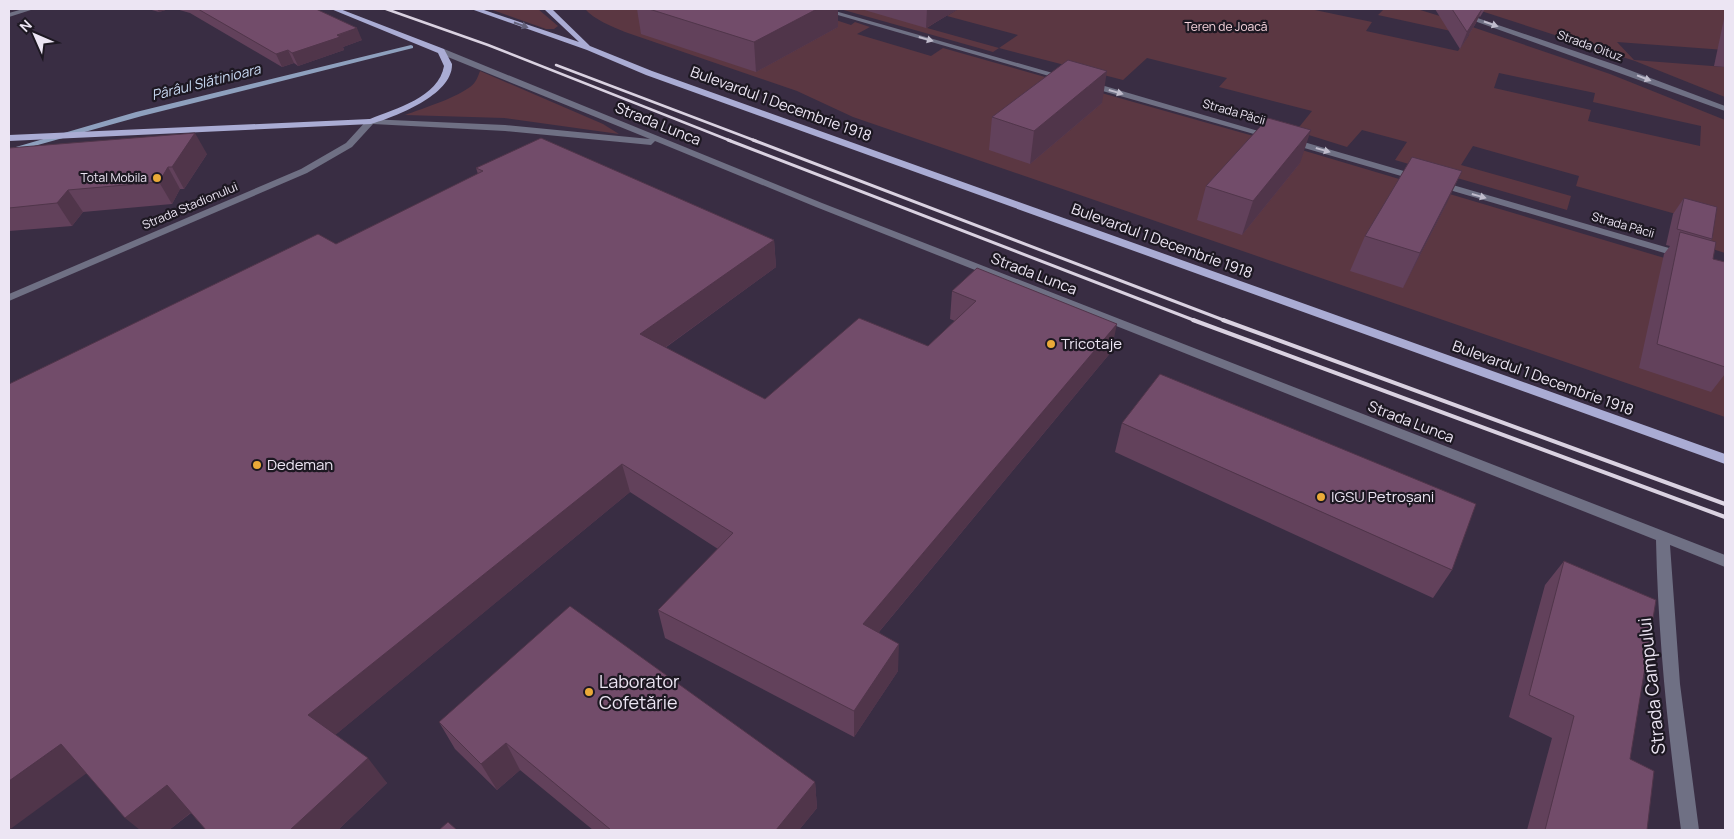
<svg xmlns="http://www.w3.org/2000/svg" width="1734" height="839" font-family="Manrope,sans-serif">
  <rect width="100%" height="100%" fill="#392d43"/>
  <g fill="#5b3742" fill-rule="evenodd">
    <path d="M 490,9 L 538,9 L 558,26 L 554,29 L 546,29 Z"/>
    <path d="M 585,9 L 802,9 L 851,25 L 855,22 L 870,27 L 857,34 L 931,56 L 943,48 L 1285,145 L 1725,276 L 1725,417 L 853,117 L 797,91 L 625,32 C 611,26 595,20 585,9 Z"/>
    <path d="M 840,9 L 898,9 L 939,20 L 927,28 L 999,48 L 993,52 Z"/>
    <path d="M 958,9 L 1310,9 L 1372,22 L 1366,31 L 1458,51 L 1469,35 L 1378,15 L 1384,9 L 1417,9 L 1443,17 L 1610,74 L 1725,120 L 1725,253 L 1703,246 L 1708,223 L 1576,186 L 1579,176 L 1473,146 L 1461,165 L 1571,196 L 1567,210 L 1395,160 L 1407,142 L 1362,130 L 1347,147 L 1296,131 L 1312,111 L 1219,87 L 1227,78 L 1147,58 L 1123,80 L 999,48 L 1018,35 L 947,16 ZM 1499,73 L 1595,93 L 1593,102 L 1701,126 L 1700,146 L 1588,121 L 1591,110 L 1494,88 Z"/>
    <path d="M 1475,9 L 1725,9 L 1724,22 L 1725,23 L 1725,50 L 1617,42 L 1634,60 L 1725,67 L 1725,97 L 1635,61 Z"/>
    <path d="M 480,71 L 603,124 L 619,134 L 504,118 L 405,115 C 421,109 466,95 475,82 C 477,79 479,74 480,71 Z"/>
  </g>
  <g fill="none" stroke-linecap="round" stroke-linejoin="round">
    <path fill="#8ea0be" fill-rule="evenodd" d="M 411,45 L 413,46 L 413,48 L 142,116 L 9,153 L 9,149 L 136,112 Z"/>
    <g fill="#6f7084" fill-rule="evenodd">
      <path d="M 23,9 L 34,9 L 9,17 L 9,13 Z"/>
      <path d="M 817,9 L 828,9 L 1070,78 L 1063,80 Z"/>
      <path d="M 1441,9 L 1451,9 L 1616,65 L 1725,106 L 1725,111 Z"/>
      <path d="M 438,49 L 444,49 L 822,203 L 1725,555 L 1725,567 L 1670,545 L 1680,684 L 1699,830 L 1681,830 C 1668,733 1658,637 1656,540 L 816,207 L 655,141 L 651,145 L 505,131 L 373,124 L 352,147 L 307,173 L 9,301 L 9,294 L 301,169 L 346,143 L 368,119 L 505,125 L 650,139 L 438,53 Z"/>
      <path d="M 1085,82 L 1091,82 L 1275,136 L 1268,138 L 1085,86 Z"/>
      <path d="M 1290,138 L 1421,176 L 1423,178 L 1421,180 L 1415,180 L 1287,143 L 1286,141 Z"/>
      <path d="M 1439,181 L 1686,253 L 1687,255 L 1686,257 L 1678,257 L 1436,186 L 1436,182 Z"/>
    </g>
    <g fill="#aaacd4" fill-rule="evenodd">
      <path d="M 331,9 L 340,9 L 444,49 L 452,64 C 453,95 395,117 371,124 L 9,141 L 9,135 L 370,119 C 395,109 439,97 444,66 L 438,53 Z"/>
      <path d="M 471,9 L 481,9 L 579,42 L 544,9 L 552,9 L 590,46 L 652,71 L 1725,454 L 1725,464 L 646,75 L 587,50 Z"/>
    </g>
    <g stroke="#dad2e1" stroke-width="2.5">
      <path d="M 386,9 L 488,45 L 731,141"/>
      <path d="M 556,65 L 756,141"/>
    </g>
    <g stroke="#dad2e1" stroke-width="3">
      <path d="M 728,140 L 1196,321"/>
      <path d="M 753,140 L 1226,321"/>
    </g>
    <g stroke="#dad2e1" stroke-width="4">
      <path d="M 1193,320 L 1725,517"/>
      <path d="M 1223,320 L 1725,504"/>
    </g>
  </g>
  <g fill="#62415b">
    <path d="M 148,9 L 169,9 L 159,12 Z"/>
    <path d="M 176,9 L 316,9 L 362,40 L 343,47 L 344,50 L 298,66 L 294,63 L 282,67 L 190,13 Z"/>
    <path d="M 637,9 L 838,9 L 838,27 L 756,72 L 641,34 Z"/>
    <path d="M 861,9 L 958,9 L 926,28 Z"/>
    <path d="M 1435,9 L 1485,9 L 1480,17 L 1479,16 L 1476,23 L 1460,49 Z"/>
    <path d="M 1725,14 L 1725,67 L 1714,66 Z"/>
    <path d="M 1102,103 L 1030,164 L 989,150 L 992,117 Z"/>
    <path d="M 9,148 L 207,154 L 184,189 L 180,189 L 172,204 L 83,212 L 72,226 L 9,231 Z"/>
    <path d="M 1300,163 L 1242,235 L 1197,220 L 1206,186 Z"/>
    <path d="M 476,168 L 774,240 L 776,267 L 665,348 L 765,399 L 928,346 L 955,321 L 950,319 L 952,291 L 1111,352 L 879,632 L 898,671 L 854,737 L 665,638 L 658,610 L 718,549 L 630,492 L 335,735 L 387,783 L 338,830 L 206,830 L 191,813 L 169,830 L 140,830 L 336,244 L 478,174 Z"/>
    <path d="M 1684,198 L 1712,239 L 1711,240 L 1713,259 L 1725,262 L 1725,374 L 1711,392 L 1639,368 L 1664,254 L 1670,246 L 1666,245 L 1673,214 Z"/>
    <path d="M 1446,205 L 1403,288 L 1350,271 L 1365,236 Z"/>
    <path d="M 1122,423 L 1452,570 L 1433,598 L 1115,452 Z"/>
    <path d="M 1564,561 L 1630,759 L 1647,830 L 1527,830 L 1552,738 L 1509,717 L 1545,585 Z"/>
    <path d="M 439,722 L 815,782 L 817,808 L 799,830 L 593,830 L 520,770 L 497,790 L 455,749 Z"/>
  </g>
  <g fill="#50354a">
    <path d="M 157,9 L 169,9 L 159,12 Z"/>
    <path d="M 817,9 L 838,9 L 838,27 L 756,72 L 754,42 Z"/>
    <path d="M 927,9 L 958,9 L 926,28 Z"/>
    <path d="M 1482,9 L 1476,23 L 1460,49 L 1467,32 Z"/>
    <path d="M 357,28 L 362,40 L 343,47 L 344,50 L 298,66 L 292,53 Z"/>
    <path d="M 288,50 L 294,63 L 282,67 L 276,54 Z"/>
    <path d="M 1107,71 L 1102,103 L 1030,164 L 1034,131 Z"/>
    <path d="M 1311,130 L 1300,163 L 1242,235 L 1253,201 Z"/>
    <path d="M 195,133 L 207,154 L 184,189 L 172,167 Z"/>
    <path d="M 168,167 L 180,189 L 172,204 L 159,182 Z"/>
    <path d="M 1462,171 L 1446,205 L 1403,288 L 1420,253 Z"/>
    <path d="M 68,190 L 83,212 L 72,226 L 57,203 Z"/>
    <path d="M 774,240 L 776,267 L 645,362 L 640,334 Z"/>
    <path d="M 1117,324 L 1111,352 L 863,651 L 863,624 Z"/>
    <path d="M 622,464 L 630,492 L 328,741 L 308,715 Z"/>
    <path d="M 899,644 L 898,671 L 854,737 L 854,711 Z"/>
    <path d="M 506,743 L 520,770 L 497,790 L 481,764 Z"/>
    <path d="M 61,744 L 91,770 L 9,830 L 9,781 Z"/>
    <path d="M 368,758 L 387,783 L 338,830 L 290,830 Z"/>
    <path d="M 815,782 L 817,808 L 799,830 L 776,830 Z"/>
    <path d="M 167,785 L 194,810 L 169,830 L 140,830 L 125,818 Z"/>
  </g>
  <g fill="#724c6a" stroke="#50354a">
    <path d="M 198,9 L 316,9 L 357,28 L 337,35 L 340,37 L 292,53 L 288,50 L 276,54 Z"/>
    <path d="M 649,9 L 817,9 L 754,42 Z"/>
    <path d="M 1452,9 L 1482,9 L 1467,32 Z"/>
    <path d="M 1068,60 L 1107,71 L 1034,131 L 992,117 Z"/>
    <path d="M 1268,118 L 1311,130 L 1253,201 L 1206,186 Z"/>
    <path d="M 195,133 L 172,167 L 168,167 L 159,182 L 68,190 L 57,203 L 9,208 L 9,148 Z"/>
    <path d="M 541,138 L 774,240 L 640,334 L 765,399 L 859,318 L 928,346 L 976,301 L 952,291 L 977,268 L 1117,324 L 863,624 L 899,644 L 854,711 L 658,610 L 733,533 L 622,464 L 308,715 L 368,758 L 290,830 L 206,830 L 167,785 L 125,818 L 61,744 L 9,781 L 9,384 L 318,234 L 336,244 L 483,171 L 476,168 Z"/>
    <path d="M 1412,157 L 1462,171 L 1420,253 L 1365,236 Z"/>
    <path d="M 1684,198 L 1717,207 L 1712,239 L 1677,229 Z"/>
    <path d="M 1680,232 L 1716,242 L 1713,259 L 1725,262 L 1725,367 L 1657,344 Z"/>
    <path d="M 1160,374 L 1476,504 L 1452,570 L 1122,423 Z"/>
    <path d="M 1564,561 L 1656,600 L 1630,759 L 1654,771 L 1647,830 L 1545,830 L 1574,716 L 1529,695 Z"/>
    <path d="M 570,606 L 815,782 L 776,830 L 611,830 L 506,743 L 481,764 L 439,722 Z"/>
    <path d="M 448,822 L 457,830 L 439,830 Z"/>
  </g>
  <defs><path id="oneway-solid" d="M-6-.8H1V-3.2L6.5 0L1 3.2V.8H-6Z" transform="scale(1.25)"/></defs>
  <g fill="#c0bccc">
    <use href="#oneway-solid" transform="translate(1491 24) rotate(19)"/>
    <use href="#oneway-solid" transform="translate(926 39) rotate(16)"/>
    <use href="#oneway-solid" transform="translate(1644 78) rotate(21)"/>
    <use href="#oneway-solid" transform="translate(1116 92) rotate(16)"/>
    <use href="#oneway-solid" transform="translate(1323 150) rotate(16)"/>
    <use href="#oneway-solid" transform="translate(1479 196) rotate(16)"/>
  </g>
  <use fill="#64627b" href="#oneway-solid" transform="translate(521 25) rotate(19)"/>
  <g fill="#eaaa38" stroke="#1d1822" stroke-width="2">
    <circle cx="157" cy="178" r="5"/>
    <circle cx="1051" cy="344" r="5"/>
    <circle cx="257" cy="465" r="5"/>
    <circle cx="1321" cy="497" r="5"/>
    <circle cx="589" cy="692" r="5"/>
  </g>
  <g text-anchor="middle" stroke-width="4.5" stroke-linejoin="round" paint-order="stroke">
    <g font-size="12" fill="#f6d4dd" stroke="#1d1822">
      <text x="1226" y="31">Teren de Joacă</text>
    </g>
    <g font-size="12" fill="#ece5f3" stroke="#1d1822">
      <text transform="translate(1590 46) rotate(20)" y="4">Strada Oituz</text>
      <text transform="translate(1234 112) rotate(16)" y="4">Strada Păcii</text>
      <text transform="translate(190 206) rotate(-23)" y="4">Strada Stadionului</text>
      <text transform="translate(1623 225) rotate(16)" y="4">Strada Păcii</text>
    </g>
    <g font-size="12" fill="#ece5f3" stroke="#1d1822" text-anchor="end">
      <text x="147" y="182">Total Mobila</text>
    </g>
    <g font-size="14" font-style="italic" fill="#cbdcf5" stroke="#1d1822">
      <text transform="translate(206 82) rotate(-14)" y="5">Pârâul Slătinioara</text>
    </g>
    <g font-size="15" fill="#ece5f3" stroke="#1d1822">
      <text transform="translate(781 104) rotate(20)" y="5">Bulevardul 1 Decembrie 1918</text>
      <text transform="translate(658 124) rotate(22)" y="5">Strada Lunca</text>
      <text transform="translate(1162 241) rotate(20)" y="5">Bulevardul 1 Decembrie 1918</text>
      <text transform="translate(1034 274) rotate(21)" y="5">Strada Lunca</text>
      <text transform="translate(1543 378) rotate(20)" y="5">Bulevardul 1 Decembrie 1918</text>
      <text transform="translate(1411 422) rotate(21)" y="5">Strada Lunca</text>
    </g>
    <g font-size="15" fill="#ece5f3" stroke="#1d1822" text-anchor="start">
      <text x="1061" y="349">Tricotaje</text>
      <text x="267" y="470">Dedeman</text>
      <text x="1331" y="502">IGSU Petroșani</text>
    </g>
    <g font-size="18" fill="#ece5f3" stroke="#1d1822" text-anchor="start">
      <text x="599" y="688">Laborator<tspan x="599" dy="21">Cofetărie</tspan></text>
    </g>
    <g font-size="18" fill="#ece5f3" stroke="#1d1822">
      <text transform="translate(1652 686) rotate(-96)" y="6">Strada Campului</text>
    </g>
  </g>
  <rect width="1734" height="839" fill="none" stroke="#ece5f3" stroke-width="20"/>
  <g transform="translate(35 35) rotate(315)" stroke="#1d1822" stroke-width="4" paint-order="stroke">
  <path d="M0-4L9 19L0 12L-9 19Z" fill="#ece5f3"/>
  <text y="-8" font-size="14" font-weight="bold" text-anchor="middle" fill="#ece5f3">N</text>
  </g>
</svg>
